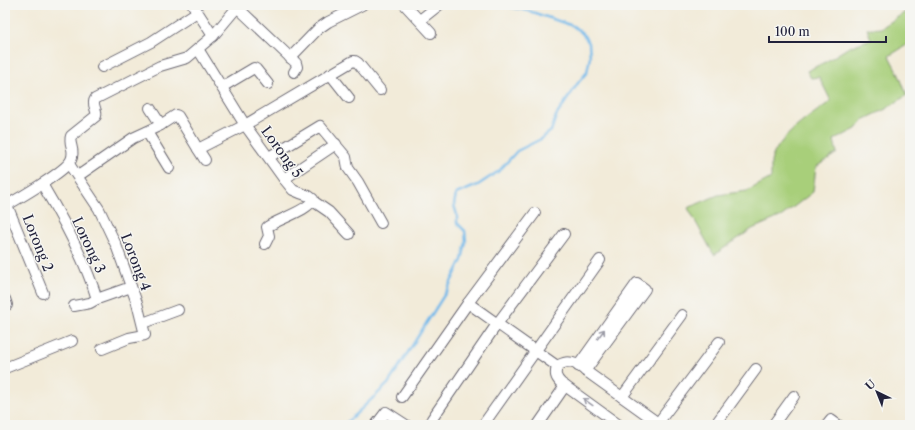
<svg xmlns="http://www.w3.org/2000/svg" width="915" height="430" font-family="'Libre Caslon Text',serif">
  <rect width="100%" height="100%" fill="#f6f6f2"/>
  <filter id="ink" filterUnits="userSpaceOnUse"><feTurbulence type="fractalNoise" baseFrequency=".025" numOctaves="2"/><feDisplacementMap in="SourceGraphic" scale="8" xChannelSelector="R" yChannelSelector="G"/><feConvolveMatrix kernelMatrix="1 2 1 2 8 2 1 2 1" color-interpolation-filters="sRGB"/></filter>
  <filter id="wash" filterUnits="userSpaceOnUse"><feTurbulence type="fractalNoise" baseFrequency=".012" numOctaves="4" result="noise"/><feDisplacementMap in="SourceGraphic" scale="16" xChannelSelector="R" yChannelSelector="G"/><feGaussianBlur stdDeviation="0.9" result="paint"/><feColorMatrix in="noise" values="0 0 0 0 0 0 0 0 0 0 0 0 0 0 0 0 0 1.4 0 .05"/><feComposite in="paint" operator="in"/></filter>
  <g filter="url(#wash)">
    <rect width="100%" height="100%" fill="#f2ebd9"/>
    <path fill="#a8cf7a" stroke="#65785a" d="M 910,9 L 910,43 L 889,56 L 899,75 L 907,95 L 886,109 L 863,120 L 856,129 L 834,140 L 837,153 L 816,167 L 813,192 L 782,216 L 752,229 L 714,255 L 688,208 L 718,195 L 747,191 L 771,178 C 771,173 771,167 771,162 C 776,137 812,115 831,101 L 819,77 L 811,78 L 807,71 L 827,61 L 849,47 L 871,39 L 867,29 L 881,28 Z"/>
    <g fill="none" stroke-linecap="round" stroke-linejoin="round">
      <path stroke="#73b9ea" stroke-width="2.5" d="M 344,425 L 388,384 L 446,292 L 462,260 L 466,242 L 465,231 L 457,223 L 457,215 L 454,205 L 456,194 L 478,185 L 499,171 L 517,151 L 541,139 L 551,131 L 556,116 L 578,83 L 587,72 L 590,57 L 589,43 L 582,33 L 573,26 L 529,11 L 501,5"/>
    </g>
  </g>
  <g filter="url(#ink)">
    <g fill="none" stroke-linecap="round" stroke-linejoin="round">
      <defs>
        <g id="minor">
          <path d="M 193,5 L 213,36"/>
          <path d="M 405,5 L 431,33"/>
          <path d="M 237,7 L 296,63 L 297,67 L 294,72"/>
          <path d="M 420,20 L 439,5"/>
          <path d="M 198,49 L 245,125 L 284,179 L 293,190 L 300,193 L 309,196 L 313,199 C 310,210 278,219 267,227 L 269,236 L 265,244"/>
          <path d="M 290,58 L 318,29 L 328,22 L 362,5"/>
          <path d="M 102,67 L 151,42 L 197,12"/>
          <path d="M 330,74 L 349,98"/>
          <path d="M 222,87 L 254,68 L 256,69 L 268,84"/>
          <path d="M 150,108 L 161,125"/>
          <path d="M 147,132 L 169,168"/>
          <path d="M 198,149 L 205,160"/>
          <path d="M 269,157 L 320,126 L 346,157 L 348,168 L 358,182 L 381,223"/>
          <path d="M 69,164 L 99,209 L 116,245 L 137,303 L 145,335 L 129,338 L 102,349"/>
          <path d="M 78,176 L 133,138 L 159,126 L 176,115 L 178,116 L 198,149 L 245,125 L 353,61 L 355,61 L 358,63 L 380,90"/>
          <path d="M 284,179 L 336,144"/>
          <path d="M 42,184 C 63,219 85,260 97,299 L 90,303 L 74,306"/>
          <path d="M 313,201 L 329,212 L 349,234"/>
          <path d="M 7,205 L 43,293"/>
          <path d="M 5,206 C 18,199 66,171 71,160 C 76,150 68,144 71,136 L 96,116 C 98,110 91,105 95,99 L 160,66 L 187,58 L 213,36 L 239,5"/>
          <path d="M 5,299 L 7,305"/>
          <path d="M 97,299 L 131,287"/>
          <path d="M 468,303 L 557,366"/>
          <path d="M 143,323 L 178,310"/>
          <path d="M 578,366 L 637,283 L 645,289 L 585,371"/>
          <path d="M 5,368 L 72,341"/>
          <path d="M 402,397 L 468,303 L 535,213"/>
          <path d="M 622,397 L 682,315"/>
          <path d="M 432,419 L 497,324 L 564,234"/>
          <path d="M 658,423 L 719,342"/>
          <path d="M 376,425 L 386,412 L 406,425"/>
          <path d="M 483,425 L 600,260"/>
          <path d="M 538,425 L 565,386"/>
          <path d="M 619,425 L 561,383 C 555,377 555,374 557,366 C 564,362 568,361 576,364 L 661,425"/>
          <path d="M 715,425 L 756,369"/>
          <path d="M 773,425 L 794,396"/>
          <path d="M 827,425 L 831,420 L 838,425"/>
        </g>
      </defs>
      <use href="#minor" stroke="#6b6872" stroke-width="12"/>
      <use href="#minor" stroke="#fff" stroke-width="10"/>
    </g>
    <defs><path id="oneway-shaft" d="M-6 0H5M1.5-3L5.5 0L1.5 3" fill="none" stroke-width="1.6" stroke-linecap="round" stroke-linejoin="round"/></defs>
    <g stroke="#9c9ca7">
      <use href="#oneway-shaft" transform="translate(601 334) rotate(-54)"/>
      <use href="#oneway-shaft" transform="translate(588 402) rotate(-144)"/>
    </g>
  </g>
  <g text-anchor="middle" stroke-width="3" stroke-linejoin="round" paint-order="stroke">
    <g font-size="14" fill="#22223b" stroke="#f6f6f2">
      <text transform="translate(282 152) rotate(54)" y="5">Lorong 5</text>
      <text transform="translate(38 243) rotate(68)" y="5">Lorong 2</text>
      <text transform="translate(89 245) rotate(65)" y="5">Lorong 3</text>
      <text transform="translate(136 262) rotate(69)" y="5">Lorong 4</text>
    </g>
  </g>
  <rect width="915" height="430" fill="none" stroke="#f6f6f2" stroke-width="20"/>
  <g transform="translate(877 392) rotate(317)" stroke="#f6f6f2" stroke-width="3" paint-order="stroke">
  <path d="M0-3L7 15L0 10L-7 15Z" fill="#22223b"/>
  <text y="-6" font-size="11" font-weight="bold" text-anchor="middle" fill="#22223b">U</text>
  </g>
  <path d="M769 36v6h117v-6" fill="none" stroke="#22223b" stroke-width="2"/>
  <text x="775" y="36" font-size="12" fill="#22223b" stroke="#f6f6f2" stroke-width="3" paint-order="stroke">100 m</text>
</svg>
